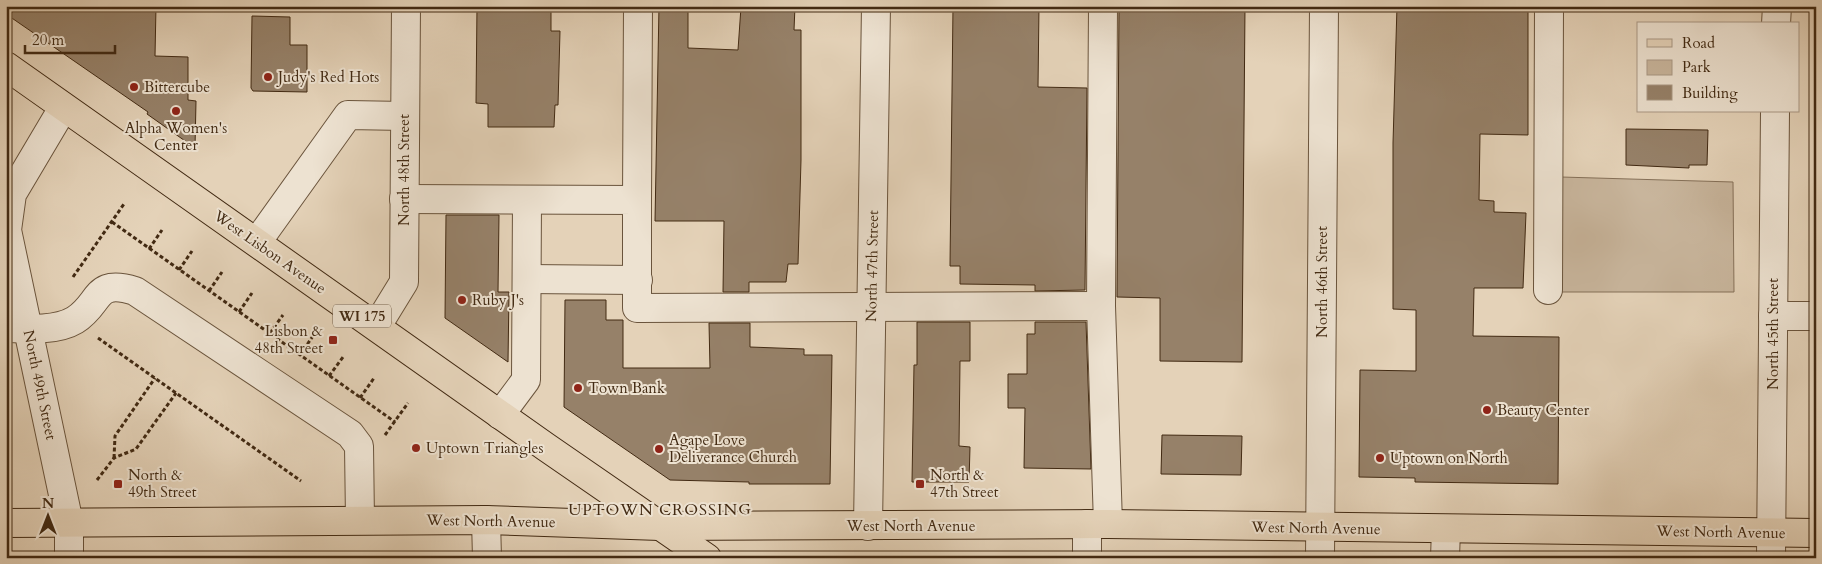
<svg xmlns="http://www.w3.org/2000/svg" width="1822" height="564" font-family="Cardo,serif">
  <rect width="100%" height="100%" fill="#e4d2b8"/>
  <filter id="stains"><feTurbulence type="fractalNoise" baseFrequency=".004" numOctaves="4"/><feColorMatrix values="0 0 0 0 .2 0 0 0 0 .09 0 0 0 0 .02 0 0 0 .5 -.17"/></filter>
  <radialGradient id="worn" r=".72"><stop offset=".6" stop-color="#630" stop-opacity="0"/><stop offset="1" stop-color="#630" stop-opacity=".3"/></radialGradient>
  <path fill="#c8b59c" stroke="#857058" d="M 1561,177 L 1733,182 L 1734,292 L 1561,292 Z"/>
  <g fill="#968169" stroke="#422a13">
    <path d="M 6,6 L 156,6 L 155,56 L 188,57 L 188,100 L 196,101 L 195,148 L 147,114 L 148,112 L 6,14 Z"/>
    <path d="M 477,6 L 551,6 L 551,31 L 560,31 L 558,105 L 555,105 L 554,127 L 488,127 L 488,104 L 476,103 Z"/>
    <path d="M 659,6 L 688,6 L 688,48 L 738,50 L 741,7 L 795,6 L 794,30 L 801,30 L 801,160 L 798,264 L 788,264 L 786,282 L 749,282 L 749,292 L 723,292 L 724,221 L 655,221 Z"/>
    <path d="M 953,6 L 1039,6 L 1038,87 L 1087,88 L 1085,290 L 1035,291 L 1035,285 L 960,284 L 960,266 L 950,266 Z"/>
    <path d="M 1119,6 L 1245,6 L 1242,362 L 1160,361 L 1160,298 L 1117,297 Z"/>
    <path d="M 1397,6 L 1528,6 L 1528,135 L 1480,134 L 1479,200 L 1494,201 L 1494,212 L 1526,213 L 1523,288 L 1474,288 L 1473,336 L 1559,337 L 1558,484 L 1415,482 L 1415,478 L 1359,477 L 1360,370 L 1416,371 L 1416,310 L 1393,309 L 1393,143 Z"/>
    <path d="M 252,16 L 290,17 L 290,45 L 307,45 L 307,92 L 253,91 L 251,88 Z"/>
    <path d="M 1626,129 L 1708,130 L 1707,165 L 1689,165 L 1689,168 L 1626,165 Z"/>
    <path d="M 446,215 L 499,215 L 498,292 L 509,292 L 508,362 L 445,318 Z"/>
    <path d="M 565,300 L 606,300 L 606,320 L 623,320 L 623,368 L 710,368 L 709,323 L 750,323 L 750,347 L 804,349 L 804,355 L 832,355 L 830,484 L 749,484 L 749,482 L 670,480 L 625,449 L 564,407 Z"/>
    <path d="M 917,322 L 970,322 L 970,361 L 960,361 L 959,446 L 970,447 L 969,482 L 912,482 L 914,365 L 917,365 Z"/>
    <path d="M 1035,322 L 1086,322 L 1091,469 L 1024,468 L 1025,408 L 1008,408 L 1008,374 L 1027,374 L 1027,334 L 1035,334 Z"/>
    <path d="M 1162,435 L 1242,436 L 1241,475 L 1161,474 Z"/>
  </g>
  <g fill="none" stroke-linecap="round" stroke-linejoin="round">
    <defs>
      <g id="minor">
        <path d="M 1103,6 L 1101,306 L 1108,524"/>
        <path d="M 1776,24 L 1777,6"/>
        <path d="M 63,108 L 12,194 L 7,230 L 69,523 L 69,558"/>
        <path d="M 404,199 L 637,200 L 637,308 L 1101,306"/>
        <path d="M 637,200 L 638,6"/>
        <path d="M 257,242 L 348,115 L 405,116"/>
        <path d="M 527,279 L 638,280"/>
        <path d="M 1548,290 L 1549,6"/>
        <path d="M 1773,316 L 1816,316"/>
        <path d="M 377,326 L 404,282 L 406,6"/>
        <path d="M 6,328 C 27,329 57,331 75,320 C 102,303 93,278 135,291 L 350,434 L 359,446 L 360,520"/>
        <path d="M 500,415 L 526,380 L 527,200"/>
        <path d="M 486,520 L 487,558"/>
        <path d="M 1087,524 L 1087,558"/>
        <path d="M 868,526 L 876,6"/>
        <path d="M 1320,558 L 1324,6"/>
        <path d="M 1445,558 L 1446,529"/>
        <path d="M 1771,558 L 1775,111"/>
      </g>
      <g id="major">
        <path d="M 6,66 L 546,447 L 707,558"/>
        <path d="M 6,523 L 486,520 L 660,526 L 1108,524 L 1816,533"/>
      </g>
    </defs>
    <use href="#minor" stroke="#6a543c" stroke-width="30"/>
    <use href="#major" stroke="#422a13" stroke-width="30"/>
    <g stroke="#422a13" stroke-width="3" stroke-dasharray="4 2.5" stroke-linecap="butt">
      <path d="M 112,222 L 395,422"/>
      <path d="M 149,249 L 162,230"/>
      <path d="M 179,270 L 192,251"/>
      <path d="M 73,277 L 124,204"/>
      <path d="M 209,291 L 222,272"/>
      <path d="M 239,312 L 252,293"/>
      <path d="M 270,333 L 283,315"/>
      <path d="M 98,338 L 301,481"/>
      <path d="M 300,355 L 313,336"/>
      <path d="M 329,376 L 343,357"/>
      <path d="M 360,398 L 374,378"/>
      <path d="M 385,435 L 408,403"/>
      <path d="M 114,458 L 115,436 L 155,378"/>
      <path d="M 97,480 L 114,458 L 136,449 L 176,393"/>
    </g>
    <use href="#minor" stroke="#ede2d1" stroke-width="28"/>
    <use href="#major" stroke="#e4d2b8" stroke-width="28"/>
  </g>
  <g fill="#8f2418" stroke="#ede2d1" stroke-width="2">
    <circle cx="268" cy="77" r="5"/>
    <circle cx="134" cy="87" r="5"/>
    <circle cx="176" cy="111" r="5"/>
    <circle cx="462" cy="300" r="5"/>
    <rect x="328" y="335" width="10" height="10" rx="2.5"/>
    <circle cx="578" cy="388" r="5"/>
    <circle cx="1487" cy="410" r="5"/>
    <circle cx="416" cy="448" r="5"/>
    <circle cx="659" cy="449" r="5"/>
    <circle cx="1380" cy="458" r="5"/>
    <rect x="113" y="479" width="10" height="10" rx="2.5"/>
    <rect x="915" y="479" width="10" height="10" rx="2.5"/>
  </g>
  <g text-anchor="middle" stroke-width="4" stroke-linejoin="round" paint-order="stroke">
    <rect fill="#ede2d1" stroke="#75614c" stroke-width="1" x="333" y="304.5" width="58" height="23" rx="4"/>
    <g font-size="14" font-weight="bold" fill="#422a13">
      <text x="362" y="321">WI 175</text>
    </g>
    <g font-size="15" fill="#422a13" stroke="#ede2d1" text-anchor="start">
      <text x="278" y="82">Judy's Red Hots</text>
      <text x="144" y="92">Bittercube</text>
      <text x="176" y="133" text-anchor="middle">Alpha Women's<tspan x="176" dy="17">Center</tspan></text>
      <text x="472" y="305">Ruby J's</text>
      <text x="323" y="336" text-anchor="end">Lisbon &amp;<tspan x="323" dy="17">48th Street</tspan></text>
      <text x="588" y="393">Town Bank</text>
      <text x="1497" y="415">Beauty Center</text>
      <text x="669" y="445">Agape Love<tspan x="669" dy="17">Deliverance Church</tspan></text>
      <text x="426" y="453">Uptown Triangles</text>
      <text x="1390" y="463">Uptown on North</text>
      <text x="128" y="480">North &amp;<tspan x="128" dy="17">49th Street</tspan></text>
      <text x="930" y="480">North &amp;<tspan x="930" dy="17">47th Street</tspan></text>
    </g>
    <g font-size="15" fill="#422a13" stroke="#ede2d1">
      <text transform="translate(404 170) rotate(-90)" y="5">North 48th Street</text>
      <text transform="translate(270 252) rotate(35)" y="5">West Lisbon Avenue</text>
      <text transform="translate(872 266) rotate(-89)" y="5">North 47th Street</text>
      <text transform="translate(1322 282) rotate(-90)" y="5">North 46th Street</text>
      <text transform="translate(1773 334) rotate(-90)" y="5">North 45th Street</text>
      <text transform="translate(40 385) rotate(78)" y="5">North 49th Street</text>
      <text transform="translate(491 521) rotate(1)" y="5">West North Avenue</text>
      <text x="911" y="531">West North Avenue</text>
      <text transform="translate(1316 528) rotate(1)" y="5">West North Avenue</text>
      <text transform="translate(1721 532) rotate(1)" y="5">West North Avenue</text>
    </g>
    <g font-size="16" letter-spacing="1" fill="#422a13" stroke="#ede2d1">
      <text x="660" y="515">UPTOWN CROSSING</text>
    </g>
  </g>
  <rect width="1822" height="564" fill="none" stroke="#e4d2b8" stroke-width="25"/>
  <rect x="8" y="8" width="1807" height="549" fill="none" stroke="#422a13" stroke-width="2.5"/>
  <rect x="12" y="12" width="1797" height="539" fill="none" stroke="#422a13"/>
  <rect x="1637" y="22" width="162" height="90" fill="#ede2d1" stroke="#a99885"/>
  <rect x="1647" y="39" width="25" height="8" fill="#e4d2b8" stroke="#a99885"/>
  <text x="1682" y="48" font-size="15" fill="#422a13">Road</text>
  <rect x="1647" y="60" width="25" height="15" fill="#c8b59c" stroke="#a99885"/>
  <text x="1682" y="72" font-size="15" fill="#422a13">Park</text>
  <rect x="1647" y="85" width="25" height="15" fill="#968169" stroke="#a99885"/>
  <text x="1682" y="98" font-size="15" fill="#422a13">Building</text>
  <g transform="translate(48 516)" stroke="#ede2d1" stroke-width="4" paint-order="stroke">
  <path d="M0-4L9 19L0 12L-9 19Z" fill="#422a13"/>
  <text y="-8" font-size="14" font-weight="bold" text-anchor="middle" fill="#422a13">N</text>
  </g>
  <path d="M25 45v8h90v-8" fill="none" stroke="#422a13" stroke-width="2.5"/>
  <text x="32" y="45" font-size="15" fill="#422a13" stroke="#ede2d1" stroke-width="4" paint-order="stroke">20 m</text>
  <rect width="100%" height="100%" filter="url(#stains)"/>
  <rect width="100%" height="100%" fill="url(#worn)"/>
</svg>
